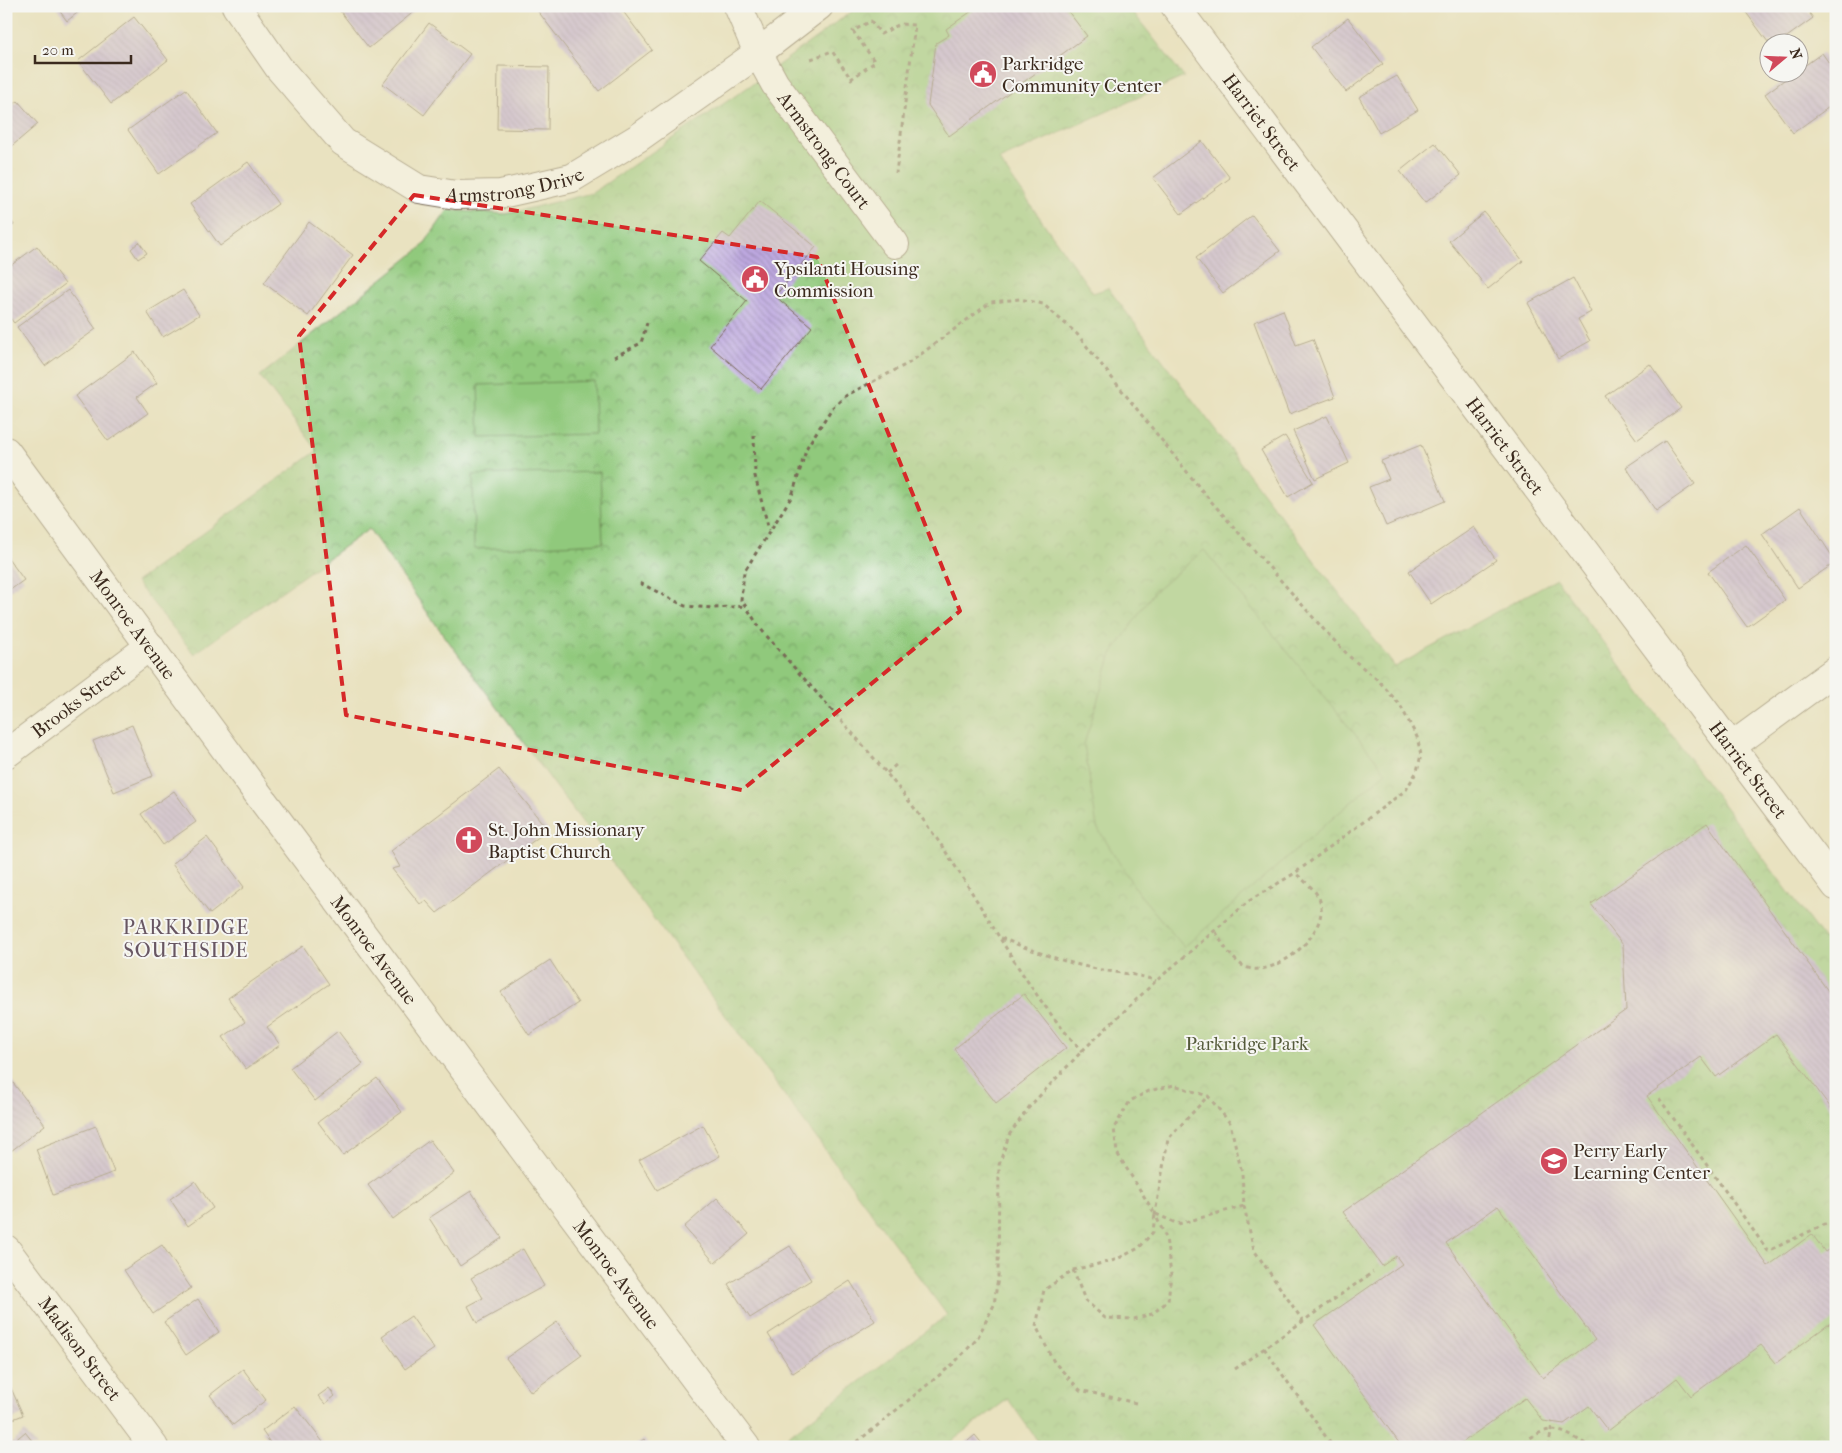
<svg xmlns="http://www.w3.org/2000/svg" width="1842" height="1453" font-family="'IM FELL French Canon',serif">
  <defs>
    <pattern id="park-crowns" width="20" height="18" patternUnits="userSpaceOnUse" patternTransform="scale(1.25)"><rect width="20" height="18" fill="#90c97c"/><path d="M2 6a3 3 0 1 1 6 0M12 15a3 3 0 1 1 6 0" fill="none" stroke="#77a365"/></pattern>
    <pattern id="building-back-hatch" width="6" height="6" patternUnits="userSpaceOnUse" patternTransform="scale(1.25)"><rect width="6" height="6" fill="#bda8e0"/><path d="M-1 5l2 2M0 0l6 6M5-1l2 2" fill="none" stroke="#9b89b5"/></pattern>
  </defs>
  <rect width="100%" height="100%" fill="#f6f6f2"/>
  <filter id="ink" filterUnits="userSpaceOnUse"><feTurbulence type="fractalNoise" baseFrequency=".02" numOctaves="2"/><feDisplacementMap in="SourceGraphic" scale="10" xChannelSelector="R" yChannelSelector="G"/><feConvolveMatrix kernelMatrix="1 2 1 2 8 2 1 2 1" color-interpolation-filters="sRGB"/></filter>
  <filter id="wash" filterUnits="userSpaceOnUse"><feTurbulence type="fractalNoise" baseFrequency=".0096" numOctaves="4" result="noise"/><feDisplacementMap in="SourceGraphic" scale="20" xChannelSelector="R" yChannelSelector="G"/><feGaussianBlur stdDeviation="1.12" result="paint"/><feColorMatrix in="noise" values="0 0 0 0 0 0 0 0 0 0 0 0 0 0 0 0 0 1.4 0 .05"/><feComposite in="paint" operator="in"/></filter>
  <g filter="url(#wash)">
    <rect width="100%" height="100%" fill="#e9e2c0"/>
    <path fill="url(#park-crowns)" stroke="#667a4d" d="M 859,6 L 1128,6 L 1184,77 L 999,160 L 1093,293 L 1108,288 L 1395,667 L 1556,579 L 1836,956 L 1836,1447 L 1042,1447 L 1008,1399 L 944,1447 L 787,1447 L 783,1440 L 947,1315 L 432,619 L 369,529 L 194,654 L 136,582 L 317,451 L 260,376 L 422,247 L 448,210 L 506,214 L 592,193 L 751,85 Z"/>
    <g fill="#90c97c" stroke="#667a4d">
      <path d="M 594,381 L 595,434 L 480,437 L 478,385 Z"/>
      <path d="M 600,472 L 603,543 L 474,549 L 473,475 Z"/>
      <path d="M 1204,550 L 1386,772 L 1184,947 L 1137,891 L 1097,827 L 1084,744 L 1112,654 L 1153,593 Z"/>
    </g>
    <g id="blocks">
      <g fill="url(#building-back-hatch)" fill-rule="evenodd">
        <path d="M 56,6 L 86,6 L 67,21 Z"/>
        <path d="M 336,6 L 421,6 L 369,48 Z"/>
        <path d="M 534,6 L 619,6 L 652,50 L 599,91 Z"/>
        <path d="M 979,6 L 1064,6 L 1087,36 L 949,136 L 928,105 L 936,43 L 949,35 L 946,29 Z"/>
        <path d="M 1752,6 L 1804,6 L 1813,18 L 1780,42 L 1768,42 L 1745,11 Z"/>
        <path d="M 134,17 L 168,60 L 111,104 L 78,61 Z"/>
        <path d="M 1348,18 L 1383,64 L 1346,92 L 1311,47 Z"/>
        <path d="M 429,23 L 470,54 L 424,115 L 383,84 Z"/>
        <path d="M 1822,53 L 1836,73 L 1836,102 L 1793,133 L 1765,94 L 1795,72 L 1800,72 L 1800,69 Z"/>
        <path d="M 498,66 L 549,67 L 548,130 L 497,129 Z"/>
        <path d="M 1397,76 L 1418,110 L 1379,133 L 1359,97 Z"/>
        <path d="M 186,89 L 217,133 L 159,174 L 128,130 Z"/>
        <path d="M 18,101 L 38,124 L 6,151 L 6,110 Z"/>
        <path d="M 1202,141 L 1230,178 L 1181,214 L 1153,178 Z"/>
        <path d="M 1435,143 L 1461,175 L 1425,203 L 1400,171 Z"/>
        <path d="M 248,162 L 278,204 L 220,246 L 190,204 Z"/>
        <path d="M 760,201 L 816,247 L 775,296 L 812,327 L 761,389 L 710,346 L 747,301 L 699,261 L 723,233 L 730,238 Z"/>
        <path d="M 1484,212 L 1523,261 L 1488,289 L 1449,241 Z"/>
        <path d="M 6,213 L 14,225 L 6,230 Z"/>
        <path d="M 1252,215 L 1280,251 L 1223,293 L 1196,258 Z"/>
        <path d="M 309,222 L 353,255 L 308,316 L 264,283 Z"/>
        <path d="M 139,242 L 147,253 L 138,259 L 131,249 Z"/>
        <path d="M 37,246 L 65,284 L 14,323 L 6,313 L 6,269 Z"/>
        <path d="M 1573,278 L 1591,312 L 1578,319 L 1590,341 L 1558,359 L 1528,303 Z"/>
        <path d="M 68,290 L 96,329 L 45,366 L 17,327 Z"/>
        <path d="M 183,290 L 199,315 L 163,337 L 147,312 Z"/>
        <path d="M 1283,310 L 1296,345 L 1313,339 L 1335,397 L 1289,414 L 1254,322 Z"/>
        <path d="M 135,352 L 157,383 L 137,397 L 148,413 L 108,441 L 75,396 Z"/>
        <path d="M 1650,364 L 1681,408 L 1637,440 L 1605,396 Z"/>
        <path d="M 1327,416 L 1349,463 L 1315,479 L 1293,431 Z"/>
        <path d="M 1285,436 L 1313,482 L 1288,497 L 1261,450 Z"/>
        <path d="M 1665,441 L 1695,484 L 1656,511 L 1626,467 Z"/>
        <path d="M 1421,445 L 1445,501 L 1386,526 L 1369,487 L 1389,479 L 1381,461 Z"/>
        <path d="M 1800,507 L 1836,562 L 1798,588 L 1762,534 Z"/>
        <path d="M 1474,527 L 1496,560 L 1431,604 L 1409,571 Z"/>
        <path d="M 1746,545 L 1785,600 L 1747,627 L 1708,572 Z"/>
        <path d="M 6,555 L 24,580 L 6,593 Z"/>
        <path d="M 132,725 L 153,776 L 114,792 L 93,741 Z"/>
        <path d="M 499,769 L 548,830 L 437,913 L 426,901 L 420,904 L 392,869 L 400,867 L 391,851 Z"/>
        <path d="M 174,791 L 196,822 L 163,845 L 141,814 Z"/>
        <path d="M 1707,823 L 1836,1002 L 1836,1115 L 1776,1034 L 1716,1077 L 1701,1057 L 1647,1096 L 1768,1266 L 1812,1234 L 1825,1252 L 1836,1245 L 1836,1319 L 1776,1363 L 1761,1345 L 1691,1396 L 1677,1378 L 1608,1431 L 1589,1406 L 1564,1424 L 1543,1421 L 1525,1398 L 1456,1447 L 1402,1447 L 1314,1325 L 1402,1264 L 1396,1256 L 1382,1266 L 1343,1212 L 1626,1010 L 1623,945 L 1591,904 ZM 1498,1206 L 1595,1340 L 1543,1378 L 1446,1243 Z"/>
        <path d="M 207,837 L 244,887 L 210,914 L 172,864 Z"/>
        <path d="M 303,946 L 329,984 L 267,1027 L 280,1045 L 246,1069 L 223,1037 L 245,1022 L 228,998 Z"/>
        <path d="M 550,960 L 578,1003 L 529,1035 L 501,992 Z"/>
        <path d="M 1024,994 L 1066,1048 L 996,1103 L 954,1049 Z"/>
        <path d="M 338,1031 L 363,1064 L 315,1101 L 290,1068 Z"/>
        <path d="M 377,1078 L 402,1112 L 343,1155 L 318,1122 Z"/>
        <path d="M 11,1080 L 45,1125 L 11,1151 L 6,1144 L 6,1084 Z"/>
        <path d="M 703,1125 L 720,1156 L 657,1190 L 639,1160 Z"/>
        <path d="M 96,1126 L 114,1172 L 53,1195 L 36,1149 Z"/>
        <path d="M 430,1140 L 454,1173 L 393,1219 L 368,1185 Z"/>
        <path d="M 195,1181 L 213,1208 L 188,1226 L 170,1199 Z"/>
        <path d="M 471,1191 L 502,1238 L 460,1266 L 429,1218 Z"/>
        <path d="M 717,1198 L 749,1234 L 715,1263 L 684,1227 Z"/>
        <path d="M 162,1245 L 191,1288 L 153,1314 L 124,1270 Z"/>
        <path d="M 790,1246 L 811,1280 L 750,1318 L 728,1284 Z"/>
        <path d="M 523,1249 L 544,1286 L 477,1323 L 468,1306 L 483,1298 L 471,1278 Z"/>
        <path d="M 850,1281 L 875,1321 L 793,1373 L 768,1334 Z"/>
        <path d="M 198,1299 L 219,1332 L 186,1355 L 164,1322 Z"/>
        <path d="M 411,1316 L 434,1349 L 405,1369 L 382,1336 Z"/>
        <path d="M 557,1322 L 582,1355 L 531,1392 L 506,1358 Z"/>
        <path d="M 243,1369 L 266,1400 L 233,1425 L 210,1395 Z"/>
        <path d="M 6,1377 L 23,1415 L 6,1422 Z"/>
        <path d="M 329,1388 L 335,1396 L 325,1404 L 318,1396 Z"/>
        <path d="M 295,1406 L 323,1442 L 316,1447 L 268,1447 L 271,1444 L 262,1431 Z"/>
        <path d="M 25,1432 L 37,1447 L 7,1447 Z"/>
        <path d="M 975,1435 L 985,1447 L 961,1447 Z"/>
        <path d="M 644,1439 L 650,1447 L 633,1447 Z"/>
      </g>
    </g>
  </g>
  <g filter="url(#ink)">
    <use href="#blocks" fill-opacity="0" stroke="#786a57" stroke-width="1"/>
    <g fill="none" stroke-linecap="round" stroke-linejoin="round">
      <defs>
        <g id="minor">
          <path id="s1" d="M 236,6 L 279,68 L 343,142 L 419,189 L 456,195 L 501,194 L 572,178 L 638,138 L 758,53 L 819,6"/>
          <path id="s2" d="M 738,6 L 758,53 L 775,84 L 895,244"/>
          <path id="s3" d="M 1175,6 L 1836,886"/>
          <path id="s4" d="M 6,451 L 258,794 L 746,1447"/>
          <path d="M 1732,746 L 1836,670"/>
          <path id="s5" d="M 6,754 L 150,646"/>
          <path id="s6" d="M 6,1249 L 154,1447"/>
        </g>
      </defs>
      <use href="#minor" stroke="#786a57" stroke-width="30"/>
      <g stroke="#786a57" stroke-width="3" stroke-dasharray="4 4" stroke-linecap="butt">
        <path d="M 811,59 L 832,51 L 851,79 L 875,62 L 853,31 L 871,21 L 881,34 L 900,24 L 915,25 L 896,173"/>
        <path d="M 614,357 L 641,343 L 647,323"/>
        <path d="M 754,435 L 755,476 L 769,530"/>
        <path d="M 640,583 L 685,606 L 713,608 L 746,606"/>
        <path d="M 887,773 L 898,763"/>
        <path d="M 1216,932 C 1222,944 1232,960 1245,967 C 1275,980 1333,932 1319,898 C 1314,888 1303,880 1295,873"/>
        <path d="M 1001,938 C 1031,950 1060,961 1092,968 C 1113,973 1136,973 1156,981"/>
        <path d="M 1659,1098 L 1768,1251 L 1836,1219"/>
        <path d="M 1156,1214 L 1178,1224 L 1244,1206"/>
        <path d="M 1073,1270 L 1085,1300 L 1105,1318 L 1134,1319 L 1152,1314 L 1168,1301 L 1171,1274 L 1166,1238 L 1155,1214 L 1168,1139 L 1208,1096"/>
        <path d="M 1264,1348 L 1333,1447"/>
        <path d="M 1235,1369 L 1373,1272"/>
        <path d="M 1136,1403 L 1080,1390 L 1054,1362 L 1036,1326 L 1044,1290 L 1073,1270 L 1115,1260 L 1139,1248 L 1153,1232 L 1155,1214 L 1117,1153 L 1114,1128 L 1130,1101 L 1149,1091 L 1174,1085 L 1208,1096 L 1230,1123 L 1242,1173 L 1244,1206 L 1254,1250 L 1303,1321"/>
        <path d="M 851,1447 L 953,1364 L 977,1339 L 994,1305 L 998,1277 L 999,1165 L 1009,1135 L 1030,1106 L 1082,1051 L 1156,981 L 1249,901 L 1295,873 L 1406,790 L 1417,771 L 1421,755 L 1417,737 L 1400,705 L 1379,681 L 1350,657 L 1326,632 L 1203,492 L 1077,334 L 1043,304 L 1020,299 L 991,302 L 909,363 L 847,395 L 832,408 L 807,447 L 792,496 L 744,572 L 741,600 C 750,611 756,624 765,634 C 823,702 886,766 937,839 C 986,909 1023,988 1082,1051"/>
        <path d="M 1517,1447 C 1551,1422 1556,1427 1591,1447"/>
        <path d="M 1549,1447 L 1552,1422"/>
      </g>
      <use href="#minor" stroke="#fff" stroke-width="28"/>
    </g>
  </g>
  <path d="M0 0H1842V1453H0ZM 414,195 L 817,257 L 960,611 L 742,790 L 346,715 L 299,336 Z" fill="#e9e2c0" fill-opacity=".55" fill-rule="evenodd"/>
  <path fill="none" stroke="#d62828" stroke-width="4" stroke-dasharray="10 6" stroke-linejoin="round" d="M 414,195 L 817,257 L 960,611 L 742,790 L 346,715 L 299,336 Z"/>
  <defs>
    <symbol id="civic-disc" viewBox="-11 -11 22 22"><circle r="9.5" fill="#d1495b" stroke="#f6f6f2"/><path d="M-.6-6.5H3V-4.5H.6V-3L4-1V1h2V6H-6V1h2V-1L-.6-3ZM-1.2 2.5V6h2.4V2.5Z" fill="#fff"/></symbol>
    <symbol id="church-disc" viewBox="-11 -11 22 22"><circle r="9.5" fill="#d1495b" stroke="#f6f6f2"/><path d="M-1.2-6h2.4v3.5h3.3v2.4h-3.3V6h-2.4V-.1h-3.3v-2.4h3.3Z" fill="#fff"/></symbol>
    <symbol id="school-disc" viewBox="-11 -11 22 22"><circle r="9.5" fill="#d1495b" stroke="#f6f6f2"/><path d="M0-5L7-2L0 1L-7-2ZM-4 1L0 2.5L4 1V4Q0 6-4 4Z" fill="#fff"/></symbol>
  </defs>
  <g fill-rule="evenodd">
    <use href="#civic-disc" x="967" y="58" width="32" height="32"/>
    <use href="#civic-disc" x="739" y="263" width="32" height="32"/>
    <use href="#church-disc" x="453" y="824" width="32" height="32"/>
    <use href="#school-disc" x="1538" y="1145" width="32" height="32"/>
  </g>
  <g text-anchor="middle" stroke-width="4" stroke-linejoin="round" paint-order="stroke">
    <g font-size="19" fill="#3b2a1e" stroke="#f6f6f2" text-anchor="start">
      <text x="1002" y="70">Parkridge<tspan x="1002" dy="22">Community Center</tspan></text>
      <text x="774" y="275">Ypsilanti Housing<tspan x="774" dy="22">Commission</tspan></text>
      <text x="488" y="836">St. John Missionary<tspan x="488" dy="22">Baptist Church</tspan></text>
      <text x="1573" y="1157">Perry Early<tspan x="1573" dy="22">Learning Center</tspan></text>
    </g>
    <g font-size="19" fill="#3b2a1e" stroke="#f6f6f2">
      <text dy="7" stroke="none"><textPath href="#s3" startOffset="145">Harriet Street</textPath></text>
      <text dy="7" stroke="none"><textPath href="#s2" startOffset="169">Armstrong Court</textPath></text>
      <text dy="7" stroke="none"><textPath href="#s1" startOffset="360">Armstrong Drive</textPath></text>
      <text dy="7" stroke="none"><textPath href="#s3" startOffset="550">Harriet Street</textPath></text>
      <text dy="7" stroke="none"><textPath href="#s4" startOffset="215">Monroe Avenue</textPath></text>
      <text dy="7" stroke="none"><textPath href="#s5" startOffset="90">Brooks Street</textPath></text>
      <text dy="7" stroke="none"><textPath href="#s3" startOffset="955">Harriet Street</textPath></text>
      <text dy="7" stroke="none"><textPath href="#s4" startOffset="620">Monroe Avenue</textPath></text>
      <text dy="7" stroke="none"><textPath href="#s4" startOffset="1025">Monroe Avenue</textPath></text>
      <text dy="7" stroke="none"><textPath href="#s6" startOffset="124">Madison Street</textPath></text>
    </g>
    <g font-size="19" fill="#545a3a" stroke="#f6f6f2">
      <text x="1247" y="1050">Parkridge Park</text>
    </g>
    <g font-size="20" letter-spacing="1" fill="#685662" stroke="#f6f6f2">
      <text x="186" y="934">PARKRIDGE<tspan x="186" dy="23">SOUTHSIDE</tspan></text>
    </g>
  </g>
  <rect width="1842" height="1453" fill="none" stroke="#f6f6f2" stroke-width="25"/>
  <g transform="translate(1784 58) rotate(71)"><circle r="24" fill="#f6f6f2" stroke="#aba49d"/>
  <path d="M0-4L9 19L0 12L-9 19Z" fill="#d1495b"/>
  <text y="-8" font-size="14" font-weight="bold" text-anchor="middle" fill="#3b2a1e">N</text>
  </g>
  <path d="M35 55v8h96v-8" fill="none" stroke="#3b2a1e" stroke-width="2.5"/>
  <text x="42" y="55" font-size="15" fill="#3b2a1e" stroke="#f6f6f2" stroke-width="4" paint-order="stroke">20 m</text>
</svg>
